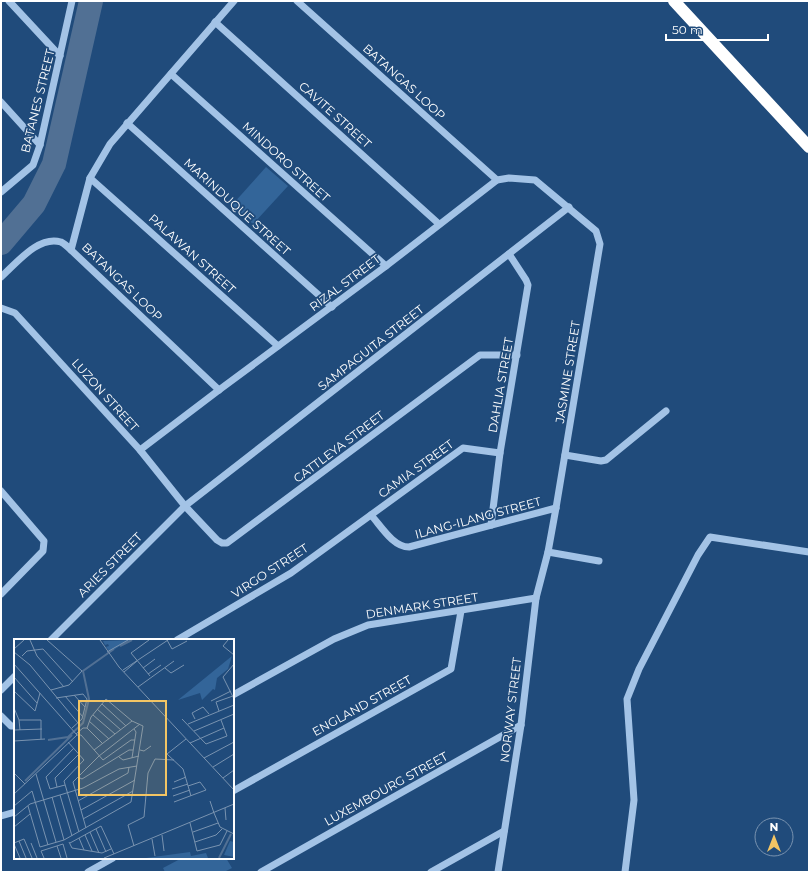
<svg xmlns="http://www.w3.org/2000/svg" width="810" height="873" font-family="Montserrat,sans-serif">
  <rect width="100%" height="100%" fill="#204b7b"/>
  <g fill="#336599">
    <path d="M 266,167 L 288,186 L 253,224 L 232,205 Z"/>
    <path d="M 182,858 L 226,858 L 232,868 L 224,872 L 165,872 L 163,868 Z"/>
  </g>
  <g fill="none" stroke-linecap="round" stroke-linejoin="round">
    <path stroke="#517094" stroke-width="24" d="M 1,243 L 34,204 L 54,164 L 91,1"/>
    <g stroke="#a3c3e6" stroke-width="7">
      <path d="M 9,1 L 60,56"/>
      <path d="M 297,1 L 497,180"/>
      <path d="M 215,22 L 439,224"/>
      <path d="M 171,74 L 386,266"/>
      <path d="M 1,102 L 40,145"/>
      <path d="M 127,123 L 332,307"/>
      <path d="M 90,178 L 278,346"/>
      <path d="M 1,192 L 33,165 L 40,145 L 72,1"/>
      <path d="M 1,277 C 16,264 38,235 61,242 C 65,244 68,247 71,250"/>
      <path d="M 1,308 L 15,313 L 140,450 L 185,506 L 217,540 L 222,543 L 227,543 L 480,355 L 517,355"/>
      <path d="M 219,390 L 71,250 L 90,178 L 110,144 L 234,1"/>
      <path d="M 140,450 L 219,390 L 386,266 L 497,180 L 509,178 L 535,180 L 596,231 L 600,244 L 556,508 L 548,552 L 536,598 L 521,725 L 498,872"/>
      <path d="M 565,455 L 601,461 L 606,460 L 666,411"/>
      <path d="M 1,491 L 44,541 L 43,551 L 1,594"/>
      <path d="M 371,515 C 381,526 393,547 409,547 L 556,508"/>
      <path d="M 491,525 L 500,453 L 528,285 L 526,280 L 509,254"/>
      <path d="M 548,552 L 599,561"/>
      <path d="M 51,640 L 185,506 L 569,207"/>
      <path d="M 177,640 L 291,573 L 463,448 L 500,453"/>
      <path d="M 1,690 L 15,676"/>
      <path d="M 233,695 L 334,639 L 368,625 L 536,598"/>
      <path d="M 1,716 L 11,726 L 15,726"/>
      <path d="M 233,791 L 451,669 L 461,611"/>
      <path d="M 1,816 L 15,812"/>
      <path d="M 88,872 L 113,858"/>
      <path d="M 261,872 L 521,725"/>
      <path d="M 431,872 L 504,831"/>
      <path d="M 625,872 L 634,800 L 627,699 L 639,669 L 698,555 L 710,537 L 809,552"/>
    </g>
    <path stroke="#fff" stroke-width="12" d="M 674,1 L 809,147"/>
  </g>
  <g text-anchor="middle" stroke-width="3.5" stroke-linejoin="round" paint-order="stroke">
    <g font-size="12" fill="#fff" stroke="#204b7b">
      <text transform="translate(404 82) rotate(42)" y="4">BATANGAS LOOP</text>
      <text transform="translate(38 101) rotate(-76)" y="4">BATANES STREET</text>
      <text transform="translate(335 115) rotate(42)" y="4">CAVITE STREET</text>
      <text transform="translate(286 162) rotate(42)" y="4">MINDORO STREET</text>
      <text transform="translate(237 207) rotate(42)" y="4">MARINDUQUE STREET</text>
      <text transform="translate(192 254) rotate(42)" y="4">PALAWAN STREET</text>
      <text transform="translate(122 282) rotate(44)" y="4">BATANGAS LOOP</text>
      <text transform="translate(345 283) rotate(-37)" y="4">RIZAL STREET</text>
      <text transform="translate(371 348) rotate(-38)" y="4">SAMPAGUITA STREET</text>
      <text transform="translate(568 372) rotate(-81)" y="4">JASMINE STREET</text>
      <text transform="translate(501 385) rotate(-80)" y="4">DAHLIA STREET</text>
      <text transform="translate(105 395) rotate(48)" y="4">LUZON STREET</text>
      <text transform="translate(339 447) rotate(-37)" y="4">CATTLEYA STREET</text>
      <text transform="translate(416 469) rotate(-36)" y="4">CAMIA STREET</text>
      <text transform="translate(478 518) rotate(-15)" y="4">ILANG-ILANG STREET</text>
      <text transform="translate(110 565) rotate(-45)" y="4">ARIES STREET</text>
      <text transform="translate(270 571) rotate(-33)" y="4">VIRGO STREET</text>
      <text transform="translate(422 606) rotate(-9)" y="4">DENMARK STREET</text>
      <text transform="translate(362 706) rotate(-29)" y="4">ENGLAND STREET</text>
      <text transform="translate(511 710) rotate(-83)" y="4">NORWAY STREET</text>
      <text transform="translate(386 789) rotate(-29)" y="4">LUXEMBOURG STREET</text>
    </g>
  </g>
  <g transform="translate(14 639)">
    <rect width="220" height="220" fill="#204b7b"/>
    <path d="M 116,1 L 96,13 L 92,8 L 95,7 L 94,5 L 91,6 L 89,2 ZM 218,17 L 214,30 L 203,39 L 201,51 L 199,50 L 188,61 L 186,54 L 164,61 ZM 216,202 L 220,203 L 220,218 L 210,216 ZM 176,213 L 177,217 L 192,214 L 194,219 L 132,219 Z" fill="#336599"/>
    <path fill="none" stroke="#517094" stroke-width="2" d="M 106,7 L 118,1M 34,101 L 54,98 L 69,84 L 75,60 L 69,32 L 100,10M 11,142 L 58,96M 205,219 L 217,195"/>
    <path fill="none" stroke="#7993b0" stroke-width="1" d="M 16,1 L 23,17 L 50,48M 33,1 L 68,32 L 55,46 L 37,51M 86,1 L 105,28 L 220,151M 135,1 L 117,14 L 136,37M 153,1 L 158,10 L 173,2M 214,1 L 209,7 L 220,16M 0,10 L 10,1M 0,13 L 16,26 L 64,84M 93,13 L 114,1M 8,17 L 13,12 L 29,10 L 59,43M 0,25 L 63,96M 220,25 L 209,38 L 220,60M 129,29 L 141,20M 151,29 L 157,34 L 170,26M 109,31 L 154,1M 110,33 L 123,22M 134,35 L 147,26M 0,38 L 23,64M 124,48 L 160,22M 0,52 L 21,72 L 26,54M 60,56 L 71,68M 51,57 L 69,78M 42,59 L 69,55 L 73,60 L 68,80 L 58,89M 197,62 L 217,52M 88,65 L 112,87M 0,69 L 5,81 L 6,91M 83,70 L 107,91M 205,72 L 202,63 L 219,57M 79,76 L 101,95M 168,80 L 192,105 L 213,97 L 207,81M 181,80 L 178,74 L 189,68 L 195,75M 5,81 L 27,81 L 27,100M 75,82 L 95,100M 174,85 L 220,66M 0,91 L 28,90M 180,92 L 220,75M 62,95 L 69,89 L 73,89M 63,96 L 67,96 L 89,121 L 117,101 L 121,101M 172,100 L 153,115 L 169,130 L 177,157M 0,102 L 31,100M 54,103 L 70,121 L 50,142 L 65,193M 88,104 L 73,89 L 77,78 L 92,60 L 118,82M 176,104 L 210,89M 126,111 L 130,112 L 137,107M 105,118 L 109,121 L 125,117M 118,119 L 122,93 L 120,90M 190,119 L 220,103M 199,128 L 220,115M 0,134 L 11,145M 22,135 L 42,203M 64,138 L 68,140 L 115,111 L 119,111M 209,139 L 220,131M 160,143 L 172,138M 51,146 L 36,150 L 32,138 L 60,109M 43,148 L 41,139 L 65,115M 158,150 L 174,145M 0,155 L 63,96M 46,156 L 58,197M 159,157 L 176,151M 38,158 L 50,201M 64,162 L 114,134 L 115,128M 196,162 L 200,174M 160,163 L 192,151 L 186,143 L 174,147M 0,167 L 18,152 L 34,206M 14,167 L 26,208 L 50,201 L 117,163 L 129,87 L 118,82 L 80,111M 211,169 L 212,181M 67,171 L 121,141M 200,174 L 206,188 L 220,195M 0,178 L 16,165 L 69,149 L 105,130 L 123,127M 69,180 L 119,152M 176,184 L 183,212 L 206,206 L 213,192M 0,188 L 16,175M 72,189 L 59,143 L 85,117 L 126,85M 82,190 L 92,213M 76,193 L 85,214M 179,193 L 204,184M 71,196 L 78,212M 148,196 L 150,212M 65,199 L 70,211M 138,200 L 141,217M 5,202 L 12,219M 55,203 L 58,209 L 88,214 L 97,210M 181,203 L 202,196 L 208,190M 0,204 L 10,200 L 18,219M 17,204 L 23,219M 56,204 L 87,187 L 100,215M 0,205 L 6,219M 43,207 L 47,219M 120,207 L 114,186 L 130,178 L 134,134 L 141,120 L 160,121M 30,219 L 27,212 L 49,205 L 53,219M 90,219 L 220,165"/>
    <path fill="#f3c564" fill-opacity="0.15" stroke="#f3c564" stroke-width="2" d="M 65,62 L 152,62 L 152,156 L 65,156 Z"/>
    <rect width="220" height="220" fill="none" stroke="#fff" stroke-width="2"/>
  </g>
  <rect width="810" height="873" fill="none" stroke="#ffffff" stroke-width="4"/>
  <g transform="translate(774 837)"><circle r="19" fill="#204b7b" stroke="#7993b0"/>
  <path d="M0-3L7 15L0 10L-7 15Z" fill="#f3c564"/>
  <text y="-6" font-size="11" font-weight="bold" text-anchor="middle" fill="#ffffff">N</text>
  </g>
  <path d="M666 34v6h102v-6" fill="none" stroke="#ffffff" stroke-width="2"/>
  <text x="672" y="34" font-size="12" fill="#ffffff" stroke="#204b7b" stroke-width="3" paint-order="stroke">50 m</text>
</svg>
